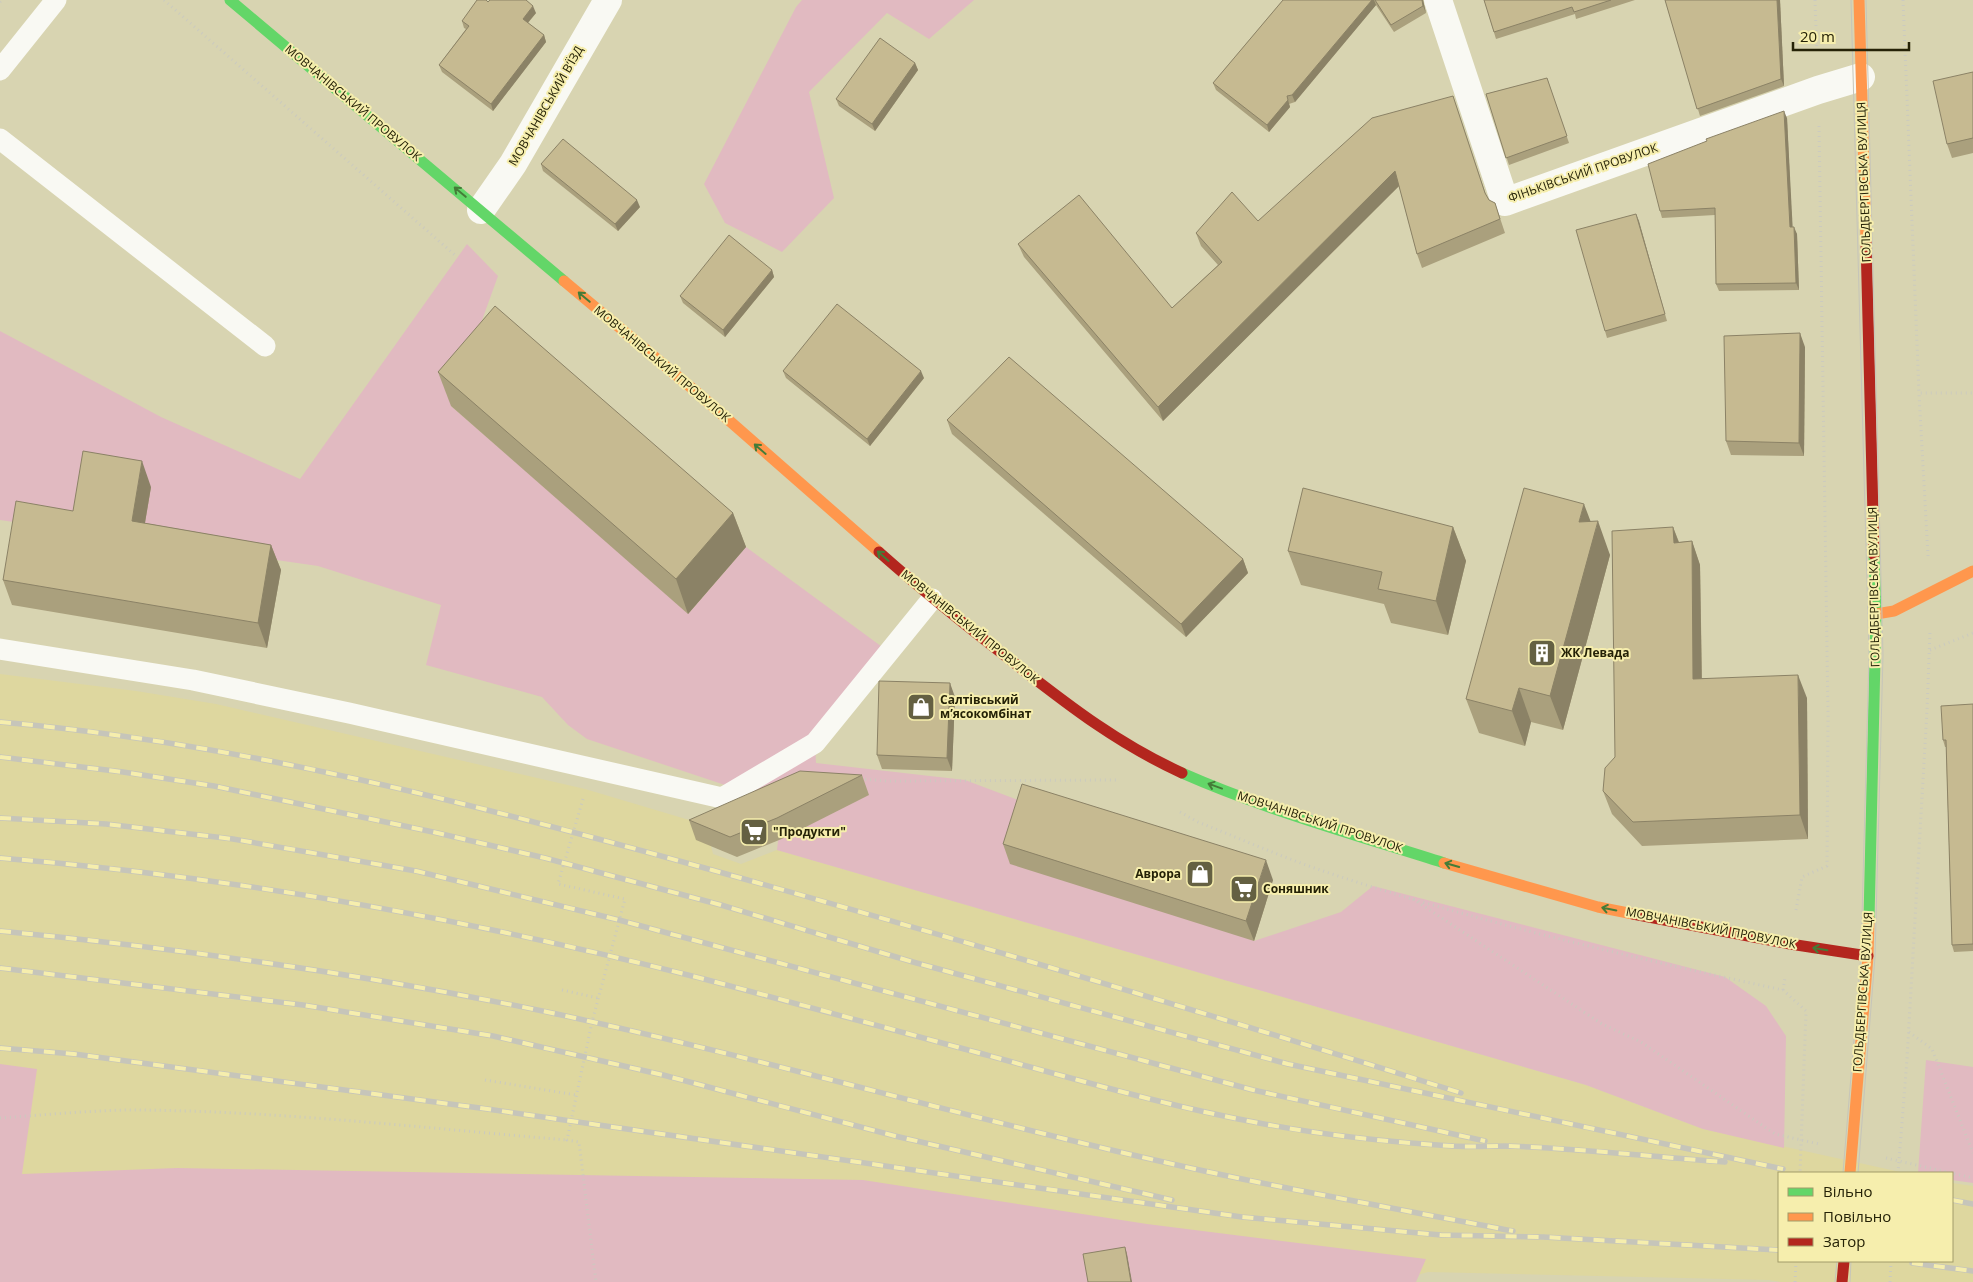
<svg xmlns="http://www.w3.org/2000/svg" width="1973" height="1282" font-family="'Open Sans',sans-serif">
  <rect width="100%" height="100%" fill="#d8d4b1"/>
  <path fill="#ded79f" d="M 0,674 L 136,691 L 216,704 L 585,789 L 706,825 L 713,854 L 741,864 L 777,850 L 1586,1085 L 1703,1129 L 1905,1173 L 1779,1173 L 1779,1261 L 1952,1261 L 1952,1183 L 1973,1186 L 1973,1282 L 1781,1282 L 1769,1280 L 1428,1272 L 1391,1282 L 0,1282 Z"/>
  <g fill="#e1bac1">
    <path d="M 802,0 L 974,0 L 929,39 L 887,13 L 809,92 L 834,198 L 782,252 L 725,223 L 704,184 L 796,7 Z"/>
    <path d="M 467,244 L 498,276 L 451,406 L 689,613 L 746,547 L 889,652 L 815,743 L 816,763 L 965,780 L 1029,804 L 1254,941 L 1341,912 L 1373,886 L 1725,977 L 1766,1006 L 1786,1036 L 1784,1148 L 1703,1129 L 1586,1085 L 777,850 L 778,841 L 809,791 L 771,808 L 737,789 L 587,739 L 568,725 L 542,697 L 426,665 L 441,605 L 318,566 L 0,520 L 0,331 L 161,417 L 300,479 Z"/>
    <path d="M 1926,1060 L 1973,1067 L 1973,1183 L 1952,1180 L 1952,1173 L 1918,1173 Z"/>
    <path d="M 0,1064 L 37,1069 L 22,1174 L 177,1168 L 863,1180 L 1147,1224 L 1426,1259 L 1416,1282 L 0,1282 Z"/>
  </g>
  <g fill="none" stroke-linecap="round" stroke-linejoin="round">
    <g stroke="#cbcabf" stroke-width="3" stroke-dasharray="1 4" stroke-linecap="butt">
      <path d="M 164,0 L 456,256"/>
      <path d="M 1815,0 L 1817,54"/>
      <path d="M 1903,0 L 1919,393"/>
      <path d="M 0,2 L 2,0"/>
      <path d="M 1928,556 L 1919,393 L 1973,393"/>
      <path d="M 1930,650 L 1973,633"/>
      <path d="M 860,779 L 887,781 L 1119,780"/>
      <path d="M 583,799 L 558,884 L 625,899 L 592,1022 L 567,1140 L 579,1142 L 596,1282"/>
      <path d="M 1180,812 L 1198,822 C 1241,839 1284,858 1329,873 C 1477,922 1630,957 1783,990 L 1806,1011 L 1800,1173"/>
      <path d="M 1413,899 L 1602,1024 L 1641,1042 L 1775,1134 L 1819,1144"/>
      <path d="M 1796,910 L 1802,877 L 1827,866 L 1828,715 L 1819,126"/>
      <path d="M 562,990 L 598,998"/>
      <path d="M 1783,990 L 1785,978"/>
      <path d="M 1909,1032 L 1932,1049 L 1973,1153"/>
      <path d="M 485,1080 L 576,1095"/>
      <path d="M 0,1118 C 45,1115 91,1110 136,1110 C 280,1111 424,1128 567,1140"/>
      <path d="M 1886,1158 L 1973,1178"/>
      <path d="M 1898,1173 L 1907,1059 L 1927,710 L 1930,632"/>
      <path d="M 1795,1282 L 1796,1261"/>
      <path d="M 1890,1282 L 1891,1261"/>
    </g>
    <g stroke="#f9f9f3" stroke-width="21">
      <path d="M 0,70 L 56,0"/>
      <path d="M 0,139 L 265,346"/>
      <path d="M 0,649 L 193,680 L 349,713 L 722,798 L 815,743 L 932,599"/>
    </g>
    <g stroke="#f9f9f3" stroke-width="28">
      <path d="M 1438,0 L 1505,202 L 1818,90 L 1861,77"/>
      <path d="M 481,210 L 513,164 L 608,0"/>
    </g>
    <g stroke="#63d668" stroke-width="11">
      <path d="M 230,0 L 564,281"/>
      <path d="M 1182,773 C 1266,810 1356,835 1444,863"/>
      <path d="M 1869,919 L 1876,614 L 1874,555"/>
    </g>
    <g stroke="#ff974d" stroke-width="11">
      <path d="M 1859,0 L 1866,241"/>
      <path d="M 564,281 L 700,395 L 879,552"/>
      <path d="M 1876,614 L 1894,611 L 1973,571"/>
      <path d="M 1444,863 L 1598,907 L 1633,914"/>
      <path d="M 1850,1173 L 1868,956 L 1869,919"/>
    </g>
    <g stroke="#b3261e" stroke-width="11">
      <path d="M 1866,241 L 1874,555"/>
      <path d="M 879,552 C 924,592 970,629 1017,665 C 1072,708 1119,744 1182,773"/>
      <path d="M 1633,914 L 1790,944 L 1868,956"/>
      <path d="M 1842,1282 L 1844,1261"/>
    </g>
    <g stroke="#c6c5ba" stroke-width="1">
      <path d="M 1843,1173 L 1861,955 L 1869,655 L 1851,0"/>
      <path d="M 1858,1173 L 1875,957 L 1883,655 L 1866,0"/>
      <path d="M 1835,1282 L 1837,1261"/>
      <path d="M 1850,1282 L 1851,1261"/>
    </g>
    <defs>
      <g id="rail">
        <path d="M 0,722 C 242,743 478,805 712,870 C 963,940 1213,1015 1461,1093"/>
        <path d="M 0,757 L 123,772 L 214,786 L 433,832 L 545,858 L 721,905 L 913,962 L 1288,1064 L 1783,1169"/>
        <path d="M 0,818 L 106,824 L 233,839 L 416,871 L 619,920 L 1253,1090 L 1485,1141"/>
        <path d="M 0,858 C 237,877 473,920 704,979 C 792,1002 880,1026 968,1050 C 1065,1076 1161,1105 1259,1123 C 1322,1135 1388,1142 1452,1146 C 1470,1147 1488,1146 1505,1146 C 1578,1148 1652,1157 1725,1162"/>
        <path d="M 0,931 C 186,949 370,975 552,1013 C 785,1063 1013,1132 1247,1180 C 1335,1198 1424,1214 1513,1231"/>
        <path d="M 0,968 L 303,1005 L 493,1036 L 663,1075 L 895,1136 L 1172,1200"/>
        <path d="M 0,1048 L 74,1054 L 480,1108 L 1242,1217 L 1441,1235 L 1543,1237 L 1778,1250"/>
        <path d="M 1952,1200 L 1973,1204"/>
        <path d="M 1912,1263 L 1973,1271"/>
      </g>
    </defs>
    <use href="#rail" stroke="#c6c5ba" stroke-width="5.5"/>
    <use href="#rail" stroke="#f6eead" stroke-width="4" stroke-dasharray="11" stroke-linecap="butt"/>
  </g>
  <g fill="#aaa07d">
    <path d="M 1283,0 L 1423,0 L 1426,13 L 1394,32 L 1376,5 L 1295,102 L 1289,104 L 1290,107 L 1269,132 L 1216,90 L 1213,83 Z"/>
    <path d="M 1484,0 L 1635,0 L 1576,19 L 1575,14 L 1496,39 Z"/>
    <path d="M 1665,0 L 1780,0 L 1784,86 L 1700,116 Z"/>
    <path d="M 488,2 L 536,13 L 528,23 L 544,35 L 546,42 L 493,111 L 442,72 L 439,65 L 466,29 L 464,28 L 462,21 Z"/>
    <path d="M 915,63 L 918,70 L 875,131 L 839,106 L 836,99 Z"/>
    <path d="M 1973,72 L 1973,153 L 1952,158 L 1947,144 Z"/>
    <path d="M 1547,78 L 1569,143 L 1509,165 L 1486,94 Z"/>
    <path d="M 1453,96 L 1486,195 L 1489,200 L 1495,203 L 1505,233 L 1422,268 L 1417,254 L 1399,186 L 1163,421 L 1024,257 L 1018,244 L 1172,308 L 1218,265 L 1201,246 L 1196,233 L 1258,221 Z"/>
    <path d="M 1787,118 L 1792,227 L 1797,234 L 1799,290 L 1719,291 L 1716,284 L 1715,215 L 1662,218 L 1660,211 Z"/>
    <path d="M 541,164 L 640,207 L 618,231 L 543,171 Z"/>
    <path d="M 1636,214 L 1667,321 L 1607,338 L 1605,331 Z"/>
    <path d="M 772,270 L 774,277 L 725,337 L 683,303 L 680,296 Z"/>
    <path d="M 1805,347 L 1804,456 L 1731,455 L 1726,441 Z"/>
    <path d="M 783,371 L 924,378 L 870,446 L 786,378 Z"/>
    <path d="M 438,372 L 733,513 L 746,547 L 688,614 L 451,406 Z"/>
    <path d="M 947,420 L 1243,559 L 1248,573 L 1186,637 L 952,434 Z"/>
    <path d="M 151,487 L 145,523 L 271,545 L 281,570 L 267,648 L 12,605 L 3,580 L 73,511 Z"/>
    <path d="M 1591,522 L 1610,555 L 1563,730 L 1531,722 L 1525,746 L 1479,733 L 1466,699 Z"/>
    <path d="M 1453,527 L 1466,561 L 1448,635 L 1391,623 L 1384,604 L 1301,585 L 1288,551 Z"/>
    <path d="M 1673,527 L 1679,542 L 1692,541 L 1700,565 L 1702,678 L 1807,698 L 1808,839 L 1642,846 L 1612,814 L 1603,791 L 1615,757 Z"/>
    <path d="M 955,697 L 952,771 L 882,769 L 877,755 Z"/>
    <path d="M 1973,704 L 1973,951 L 1954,952 L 1952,945 L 1946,747 L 1945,747 L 1943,740 Z"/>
    <path d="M 862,775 L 869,795 L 784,838 L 737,857 L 696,840 L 689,820 Z"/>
    <path d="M 1003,844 L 1273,880 L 1254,941 L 1010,864 Z"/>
  </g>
  <g fill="#8b8266">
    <path d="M 1372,0 L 1374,0 L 1376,5 L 1295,102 L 1292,95 Z"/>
    <path d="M 1422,0 L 1423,0 L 1426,13 L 1423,6 Z"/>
    <path d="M 1777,0 L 1780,0 L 1784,86 L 1781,79 Z"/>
    <path d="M 533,6 L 536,13 L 525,26 L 523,19 Z"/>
    <path d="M 544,35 L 546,42 L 493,111 L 491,104 Z"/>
    <path d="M 915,63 L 918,70 L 875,131 L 872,124 Z"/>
    <path d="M 1287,96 L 1290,107 L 1269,132 L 1267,125 Z"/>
    <path d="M 1784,111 L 1787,118 L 1793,234 L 1790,227 Z"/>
    <path d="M 1395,171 L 1400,185 L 1163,421 L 1158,407 Z"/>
    <path d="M 637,200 L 640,207 L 618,231 L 615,224 Z"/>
    <path d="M 1636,214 L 1639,221 L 1667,321 L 1665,314 Z"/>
    <path d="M 1794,227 L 1797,234 L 1799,290 L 1796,283 Z"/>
    <path d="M 772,270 L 774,277 L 725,337 L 723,330 Z"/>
    <path d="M 1800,333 L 1805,347 L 1804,456 L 1799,443 Z"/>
    <path d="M 921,371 L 924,378 L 870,446 L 867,439 Z"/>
    <path d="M 142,461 L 151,487 L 141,546 L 132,521 Z"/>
    <path d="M 1584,504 L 1595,533 L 1598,521 L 1610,555 L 1563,730 L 1550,696 L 1579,522 Z"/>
    <path d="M 733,513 L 746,547 L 688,614 L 676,579 Z"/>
    <path d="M 1453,527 L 1466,561 L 1448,635 L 1436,601 Z"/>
    <path d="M 1673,527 L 1682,551 L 1674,543 Z"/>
    <path d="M 1692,541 L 1700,565 L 1702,702 L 1693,679 Z"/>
    <path d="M 271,545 L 281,570 L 267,648 L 258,623 Z"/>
    <path d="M 1243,559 L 1248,573 L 1186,637 L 1181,624 Z"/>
    <path d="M 1798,675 L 1807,698 L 1808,839 L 1800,815 Z"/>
    <path d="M 950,683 L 955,697 L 952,771 L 947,758 Z"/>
    <path d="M 1519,688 L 1531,722 L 1525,746 L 1512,711 Z"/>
    <path d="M 1266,860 L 1273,880 L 1254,941 L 1246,921 Z"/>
    <path d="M 1125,1247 L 1127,1254 L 1132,1282 L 1131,1282 Z"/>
  </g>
  <g fill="#c6ba91" stroke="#8b8266">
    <path d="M 477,0 L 486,0 L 488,2 L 490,0 L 526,0 L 533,6 L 523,19 L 544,35 L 491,104 L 439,65 L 469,26 L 462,21 Z"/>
    <path d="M 1283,0 L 1372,0 L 1292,95 L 1287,96 L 1288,100 L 1267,125 L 1213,83 Z"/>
    <path d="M 1375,0 L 1422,0 L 1423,6 L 1391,25 Z"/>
    <path d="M 1484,0 L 1611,0 L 1574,12 L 1572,7 L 1494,32 Z"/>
    <path d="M 1665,0 L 1777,0 L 1781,79 L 1697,109 Z"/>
    <path d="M 880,38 L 915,63 L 872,124 L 836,99 Z"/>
    <path d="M 1973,72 L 1973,138 L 1947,144 L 1933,81 Z"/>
    <path d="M 1547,78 L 1567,136 L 1506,158 L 1486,94 Z"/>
    <path d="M 1453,96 L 1485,193 L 1489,200 L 1495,203 L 1500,219 L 1417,254 L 1395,171 L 1158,407 L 1018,244 L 1079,195 L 1172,308 L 1222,262 L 1196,233 L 1232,192 L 1258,221 L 1372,118 Z"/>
    <path d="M 1784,111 L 1790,227 L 1794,227 L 1796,283 L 1716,284 L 1715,208 L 1660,211 L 1648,164 L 1707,141 L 1706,139 Z"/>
    <path d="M 563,139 L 637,200 L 615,224 L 541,164 Z"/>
    <path d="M 1636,214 L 1665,314 L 1605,331 L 1576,230 Z"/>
    <path d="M 729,235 L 772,270 L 723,330 L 680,296 Z"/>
    <path d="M 837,304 L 921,371 L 867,439 L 783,371 Z"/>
    <path d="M 495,306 L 733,513 L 676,579 L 438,372 Z"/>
    <path d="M 1800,333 L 1799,443 L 1726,441 L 1724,336 Z"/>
    <path d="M 1009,357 L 1243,559 L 1181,624 L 947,420 Z"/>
    <path d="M 83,451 L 142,461 L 132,521 L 271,545 L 258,623 L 3,580 L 16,501 L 73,511 Z"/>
    <path d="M 1303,488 L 1453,527 L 1436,601 L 1378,589 L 1382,572 L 1288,551 Z"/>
    <path d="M 1524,488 L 1584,504 L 1579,522 L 1598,521 L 1550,696 L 1519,688 L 1512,711 L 1466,699 Z"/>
    <path d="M 1673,527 L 1674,543 L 1692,541 L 1693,679 L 1798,675 L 1800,815 L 1633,822 L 1603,791 L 1605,768 L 1615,757 L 1612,531 Z"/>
    <path d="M 879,681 L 950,683 L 947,758 L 877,755 Z"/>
    <path d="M 1973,704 L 1973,944 L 1952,945 L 1946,740 L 1943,740 L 1941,706 Z"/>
    <path d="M 800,771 L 862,775 L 777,818 L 730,837 L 689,820 Z"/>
    <path d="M 1022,784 L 1266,860 L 1246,921 L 1003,844 Z"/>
    <path d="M 1125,1247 L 1131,1282 L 1088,1282 L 1083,1254 Z"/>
  </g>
  <defs><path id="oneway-shaft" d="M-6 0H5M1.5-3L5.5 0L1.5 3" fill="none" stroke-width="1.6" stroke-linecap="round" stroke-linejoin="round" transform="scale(1.25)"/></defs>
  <g stroke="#447c38">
    <use href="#oneway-shaft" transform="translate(460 192) rotate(-140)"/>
    <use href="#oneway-shaft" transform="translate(584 297) rotate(-140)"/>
    <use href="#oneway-shaft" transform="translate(760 449) rotate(-139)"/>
    <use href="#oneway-shaft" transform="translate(883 556) rotate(-139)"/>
    <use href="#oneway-shaft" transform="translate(1215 786) rotate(-160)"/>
    <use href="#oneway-shaft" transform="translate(1452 865) rotate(-164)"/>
    <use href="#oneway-shaft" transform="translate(1609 909) rotate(-169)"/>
    <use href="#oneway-shaft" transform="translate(1820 949) rotate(-171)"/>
  </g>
  <defs>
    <symbol id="building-square" viewBox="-11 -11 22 22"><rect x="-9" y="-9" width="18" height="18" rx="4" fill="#646042" stroke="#f6eead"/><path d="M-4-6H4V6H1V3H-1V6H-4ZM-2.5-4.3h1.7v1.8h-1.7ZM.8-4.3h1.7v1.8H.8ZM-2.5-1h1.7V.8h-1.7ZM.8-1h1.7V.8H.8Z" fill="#fff"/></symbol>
    <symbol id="shop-square" viewBox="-11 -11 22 22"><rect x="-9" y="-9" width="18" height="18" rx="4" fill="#646042" stroke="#f6eead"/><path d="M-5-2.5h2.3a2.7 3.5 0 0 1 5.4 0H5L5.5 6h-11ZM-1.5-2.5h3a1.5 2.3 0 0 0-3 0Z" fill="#fff"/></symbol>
    <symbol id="supermarket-square" viewBox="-11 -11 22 22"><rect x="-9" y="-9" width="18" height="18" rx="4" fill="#646042" stroke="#f6eead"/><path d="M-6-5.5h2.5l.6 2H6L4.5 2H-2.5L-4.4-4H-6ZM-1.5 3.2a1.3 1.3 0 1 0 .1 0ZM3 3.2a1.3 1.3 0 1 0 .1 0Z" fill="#fff"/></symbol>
  </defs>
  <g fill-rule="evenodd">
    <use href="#building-square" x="1526" y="637" width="32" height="32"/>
    <use href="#shop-square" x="905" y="691" width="32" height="32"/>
    <use href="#supermarket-square" x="738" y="816" width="32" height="32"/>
    <use href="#shop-square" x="1184" y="858" width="32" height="32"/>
    <use href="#supermarket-square" x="1228" y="873" width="32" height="32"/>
  </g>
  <g text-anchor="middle" stroke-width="4" stroke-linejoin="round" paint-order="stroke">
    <g font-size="12" fill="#252207" stroke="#f6eead">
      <text transform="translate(353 103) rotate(40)" y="4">МОВЧАНІВСЬКИЙ ПРОВУЛОК</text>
      <text transform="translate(546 106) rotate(-60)" y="4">МОВЧАНІВСЬКИЙ В’ЇЗД</text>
      <text transform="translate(1583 173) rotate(-19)" y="4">ФІНЬКІВСЬКИЙ ПРОВУЛОК</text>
      <text transform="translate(1864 182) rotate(-92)" y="4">ГОЛЬДБЕРГІВСЬКА ВУЛИЦЯ</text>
      <text transform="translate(662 364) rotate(40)" y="4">МОВЧАНІВСЬКИЙ ПРОВУЛОК</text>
      <text transform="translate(1874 587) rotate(-91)" y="4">ГОЛЬДБЕРГІВСЬКА ВУЛИЦЯ</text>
      <text transform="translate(970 627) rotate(39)" y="4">МОВЧАНІВСЬКИЙ ПРОВУЛОК</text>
      <text transform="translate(1320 822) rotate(18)" y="4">МОВЧАНІВСЬКИЙ ПРОВУЛОК</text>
      <text transform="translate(1711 928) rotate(11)" y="4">МОВЧАНІВСЬКИЙ ПРОВУЛОК</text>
      <text transform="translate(1863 992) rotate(-86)" y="4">ГОЛЬДБЕРГІВСЬКА ВУЛИЦЯ</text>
    </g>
    <g font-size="12" font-weight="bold" fill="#252207" stroke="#f6eead" text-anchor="start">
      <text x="1561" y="657">ЖК Левада</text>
      <text x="940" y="704">Салтівський<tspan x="940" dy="14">мʼясокомбінат</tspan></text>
      <text x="773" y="836">"Продукти"</text>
      <text x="1181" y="878" text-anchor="end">Аврора</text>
      <text x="1263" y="893">Соняшник</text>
    </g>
  </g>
  <rect x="1778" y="1172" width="175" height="90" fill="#f6eead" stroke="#a29c6b"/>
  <rect x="1788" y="1188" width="25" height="8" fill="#63d668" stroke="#a29c6b"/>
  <text x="1823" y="1197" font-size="15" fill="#252207">Вільно</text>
  <rect x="1788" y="1213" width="25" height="8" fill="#ff974d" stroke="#a29c6b"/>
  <text x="1823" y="1222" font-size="15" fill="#252207">Повільно</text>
  <rect x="1788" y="1238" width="25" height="8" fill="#b3261e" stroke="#a29c6b"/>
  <text x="1823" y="1247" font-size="15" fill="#252207">Затор</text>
  <path d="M1793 42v8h116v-8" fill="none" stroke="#252207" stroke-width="2.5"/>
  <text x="1800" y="42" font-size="15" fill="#252207" stroke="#f6eead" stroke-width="4" paint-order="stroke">20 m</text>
</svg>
